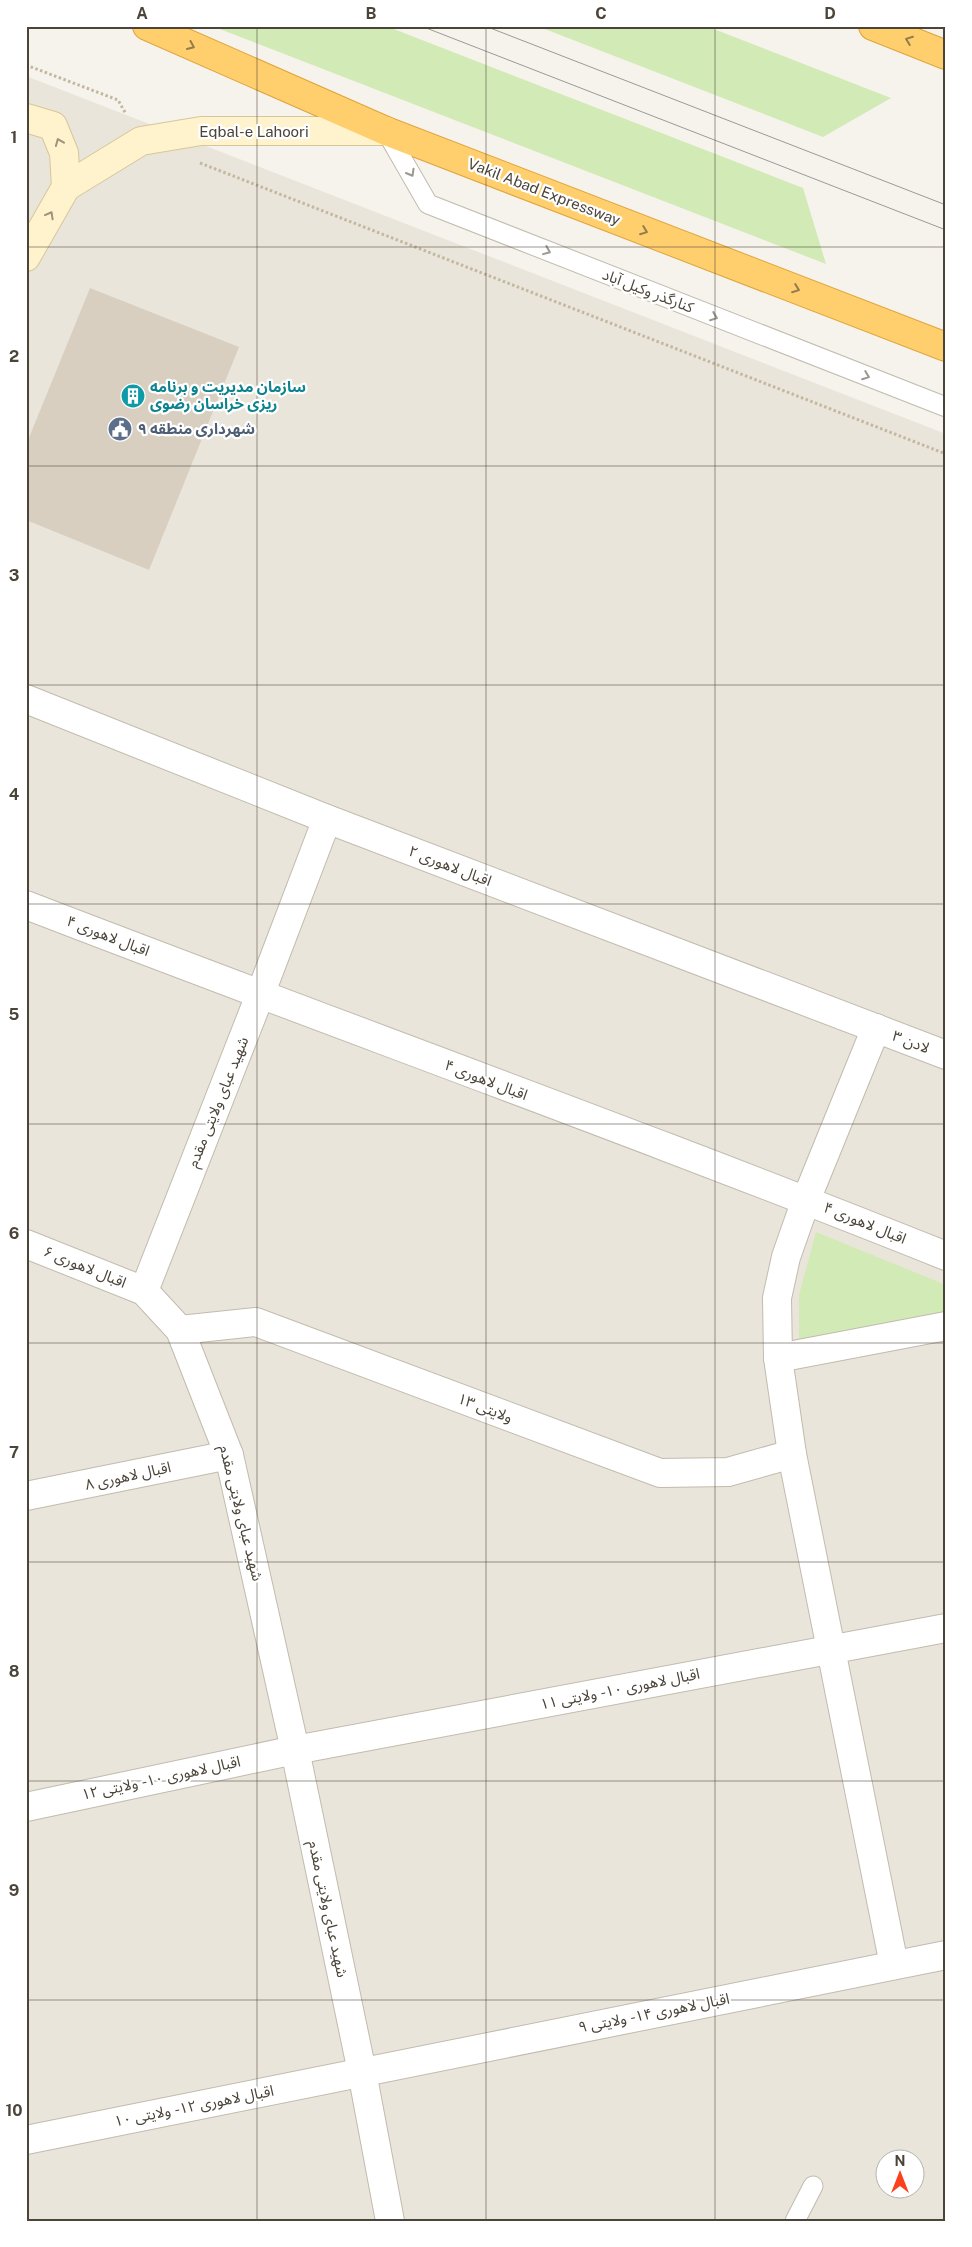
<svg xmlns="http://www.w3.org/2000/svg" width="972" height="2247" font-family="'Public Sans','Noto Sans Arabic',sans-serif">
  <rect width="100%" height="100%" fill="#f6f3ec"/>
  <path fill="#eae5da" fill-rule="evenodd" d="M 26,76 L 946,434 L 946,2221 L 26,2221 ZM 884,2160 L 914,2160 L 914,2190 L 884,2190 Z"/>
  <g fill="#d2eab5">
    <path d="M 212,26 L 386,26 L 803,188 L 826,264 Z"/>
    <path d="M 537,26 L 706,26 L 891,98 L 823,137 Z"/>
    <path d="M 816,1232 L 946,1285 L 946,1316 L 799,1339 L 799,1295 Z"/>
  </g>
  <path fill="#d8cfc1" d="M 90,288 L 239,347 L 149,570 L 26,520 L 26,445 Z"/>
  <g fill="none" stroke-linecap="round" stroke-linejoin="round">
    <defs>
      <g id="lane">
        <path d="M 386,131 L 428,204 L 946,407"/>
        <path d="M 795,2221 L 813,2186"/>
      </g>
      <g id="street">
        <path d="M 26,699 L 327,819 L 946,1055"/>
        <path d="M 26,905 C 332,1023 641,1134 946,1256"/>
        <path d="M 876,1028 L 806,1200 L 786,1257 L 777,1298 L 778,1358 L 792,1454 L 894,1965"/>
        <path d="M 26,1244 L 144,1291 L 180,1330 L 229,1455 L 295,1750 L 362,2072 L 390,2221"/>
        <path d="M 144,1291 L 260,995 L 327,819"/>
        <path d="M 180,1330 L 256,1322 L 660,1473 L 728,1472 L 792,1454"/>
        <path d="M 778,1358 L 946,1326"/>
        <path d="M 26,1496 L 229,1455"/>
        <path d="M 26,1807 L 295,1750 L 946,1628"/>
        <path d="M 26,2140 L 946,1955"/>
      </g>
      <g id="secondary">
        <path d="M 26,118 L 53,126 L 64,153 L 66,187"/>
        <path d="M 26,257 L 66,187 L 141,141 L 201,131 L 386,131"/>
      </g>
      <g id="highway">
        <path d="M 147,26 L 386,131 L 946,347"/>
        <path d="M 873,26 L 946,55"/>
      </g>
    </defs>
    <use href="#lane" stroke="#c2bbae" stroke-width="21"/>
    <use href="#street" stroke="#c2bbae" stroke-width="30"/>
    <use href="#secondary" stroke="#d6c79b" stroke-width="30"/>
    <use href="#highway" stroke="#e0a43c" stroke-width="30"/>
    <g stroke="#c4b79f" stroke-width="3" stroke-dasharray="2.5 2.5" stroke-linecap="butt">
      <path d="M 26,65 L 118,100 L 126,114"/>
      <path d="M 200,163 L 946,454"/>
    </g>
    <use href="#lane" stroke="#fff" stroke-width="19"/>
    <use href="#street" stroke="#fff" stroke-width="28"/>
    <use href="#secondary" stroke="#fff3cd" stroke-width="28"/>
    <use href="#highway" stroke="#ffcf6e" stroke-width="28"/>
    <g stroke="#9a9a9a" stroke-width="1">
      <path d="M 421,26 L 946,230"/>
      <path d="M 485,26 L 946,205"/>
    </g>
  </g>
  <defs><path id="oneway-chevron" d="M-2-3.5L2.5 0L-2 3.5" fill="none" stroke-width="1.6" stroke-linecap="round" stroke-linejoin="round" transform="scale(1.25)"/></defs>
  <g stroke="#937c4e">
    <use href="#oneway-chevron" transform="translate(909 40) rotate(-159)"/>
    <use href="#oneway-chevron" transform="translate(191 46) rotate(24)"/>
    <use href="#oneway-chevron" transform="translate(644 231) rotate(21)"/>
    <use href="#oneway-chevron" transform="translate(796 289) rotate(21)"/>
  </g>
  <g stroke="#9c937c">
    <use href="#oneway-chevron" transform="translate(59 142) rotate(-112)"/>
    <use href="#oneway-chevron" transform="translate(50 215) rotate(-61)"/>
  </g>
  <g stroke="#9c9892">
    <use href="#oneway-chevron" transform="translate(411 173) rotate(60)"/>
    <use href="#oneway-chevron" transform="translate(547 251) rotate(22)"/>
    <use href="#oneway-chevron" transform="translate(714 317) rotate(21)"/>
    <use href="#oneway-chevron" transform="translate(866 376) rotate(21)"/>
  </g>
  <path fill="none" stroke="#4b4439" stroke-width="1" stroke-opacity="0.55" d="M 257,26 L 257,2221M 486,26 L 486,2221M 715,26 L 715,2221M 26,247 L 946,247M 26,466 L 946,466M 26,685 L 946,685M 26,904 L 946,904M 26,1124 L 946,1124M 26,1343 L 946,1343M 26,1562 L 946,1562M 26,1781 L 946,1781M 26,2000 L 946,2000"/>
  <defs>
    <symbol id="building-disc" viewBox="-11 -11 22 22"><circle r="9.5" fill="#0f9aa8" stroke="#fff"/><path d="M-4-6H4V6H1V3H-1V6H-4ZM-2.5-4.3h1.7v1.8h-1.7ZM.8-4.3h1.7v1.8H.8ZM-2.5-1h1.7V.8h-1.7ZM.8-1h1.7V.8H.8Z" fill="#fff"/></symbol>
    <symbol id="civic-disc" viewBox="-11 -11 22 22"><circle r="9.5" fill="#5c6f8a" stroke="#fff"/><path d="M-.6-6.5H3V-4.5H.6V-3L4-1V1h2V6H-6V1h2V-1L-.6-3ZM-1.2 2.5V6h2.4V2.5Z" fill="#fff"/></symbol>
  </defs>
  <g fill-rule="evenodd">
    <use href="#building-disc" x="119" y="382" width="28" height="28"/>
    <use href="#civic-disc" x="106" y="415" width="28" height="28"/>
  </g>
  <g text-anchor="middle" stroke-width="4.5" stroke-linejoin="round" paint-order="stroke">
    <g font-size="15" fill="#4b4439" stroke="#fff">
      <text x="254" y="137">Eqbal-e Lahoori</text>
      <text transform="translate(544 192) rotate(21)" y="5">Vakil Abad Expressway</text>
      <text transform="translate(648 291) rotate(21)" y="5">کنارگذر وکیل آباد</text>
      <text transform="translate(450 866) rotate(21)" y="5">اقبال لاهوری ۲</text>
      <text transform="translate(108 936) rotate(21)" y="5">اقبال لاهوری ۴</text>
      <text transform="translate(911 1042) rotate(21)" y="5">لادن ۳</text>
      <text transform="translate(486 1080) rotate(21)" y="5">اقبال لاهوری ۴</text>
      <text transform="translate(218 1102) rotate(-68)" y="5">شهید عبای ولایتی مقدم</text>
      <text transform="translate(865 1223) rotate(22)" y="5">اقبال لاهوری ۴</text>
      <text transform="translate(85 1267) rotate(22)" y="5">اقبال لاهوری ۶</text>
      <text transform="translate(485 1408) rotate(21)" y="5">ولایتی ۱۳</text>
      <text transform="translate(128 1476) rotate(-12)" y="5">اقبال لاهوری ۸</text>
      <text transform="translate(241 1513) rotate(76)" y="5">شهید عبای ولایتی مقدم</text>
      <text transform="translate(620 1689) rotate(-11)" y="5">اقبال لاهوری ۱۰ - ولایتی ۱۱</text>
      <text transform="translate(161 1778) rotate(-12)" y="5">اقبال لاهوری ۱۰ - ولایتی ۱۲</text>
      <text transform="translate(328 1909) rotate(78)" y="5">شهید عبای ولایتی مقدم</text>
      <text transform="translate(654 2013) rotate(-11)" y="5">اقبال لاهوری ۱۴ - ولایتی ۹</text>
      <text transform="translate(194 2106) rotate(-11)" y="5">اقبال لاهوری ۱۲ - ولایتی ۱۰</text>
    </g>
    <g font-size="15" font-weight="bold" fill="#0d838f" stroke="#fff" text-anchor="start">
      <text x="150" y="392">سازمان مدیریت و برنامه<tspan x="150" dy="17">ریزی خراسان رضوی</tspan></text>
    </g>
    <g font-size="15" font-weight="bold" fill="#4e5e75" stroke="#fff" text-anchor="start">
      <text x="138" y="434">شهرداری منطقه ۹</text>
    </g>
  </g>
  <rect width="972" height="2247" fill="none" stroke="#ffffff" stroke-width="55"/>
  <g transform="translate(900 2174)"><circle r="24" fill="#ffffff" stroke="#b7b4b0"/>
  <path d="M0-4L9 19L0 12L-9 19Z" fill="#fc3f1d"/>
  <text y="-8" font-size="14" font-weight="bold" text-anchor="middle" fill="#4b4439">N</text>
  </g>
  <rect x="28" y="28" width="916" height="2192" fill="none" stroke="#4b4439" stroke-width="2"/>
  <g font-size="16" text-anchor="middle" font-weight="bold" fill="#4b4439">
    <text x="142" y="19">A</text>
    <text x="371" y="19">B</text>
    <text x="601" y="19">C</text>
    <text x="830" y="19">D</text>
    <text x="14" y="143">1</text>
    <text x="14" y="362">2</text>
    <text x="14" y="581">3</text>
    <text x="14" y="800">4</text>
    <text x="14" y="1020">5</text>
    <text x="14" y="1239">6</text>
    <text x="14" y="1458">7</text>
    <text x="14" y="1677">8</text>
    <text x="14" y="1896">9</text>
    <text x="14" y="2116">10</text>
  </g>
</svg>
